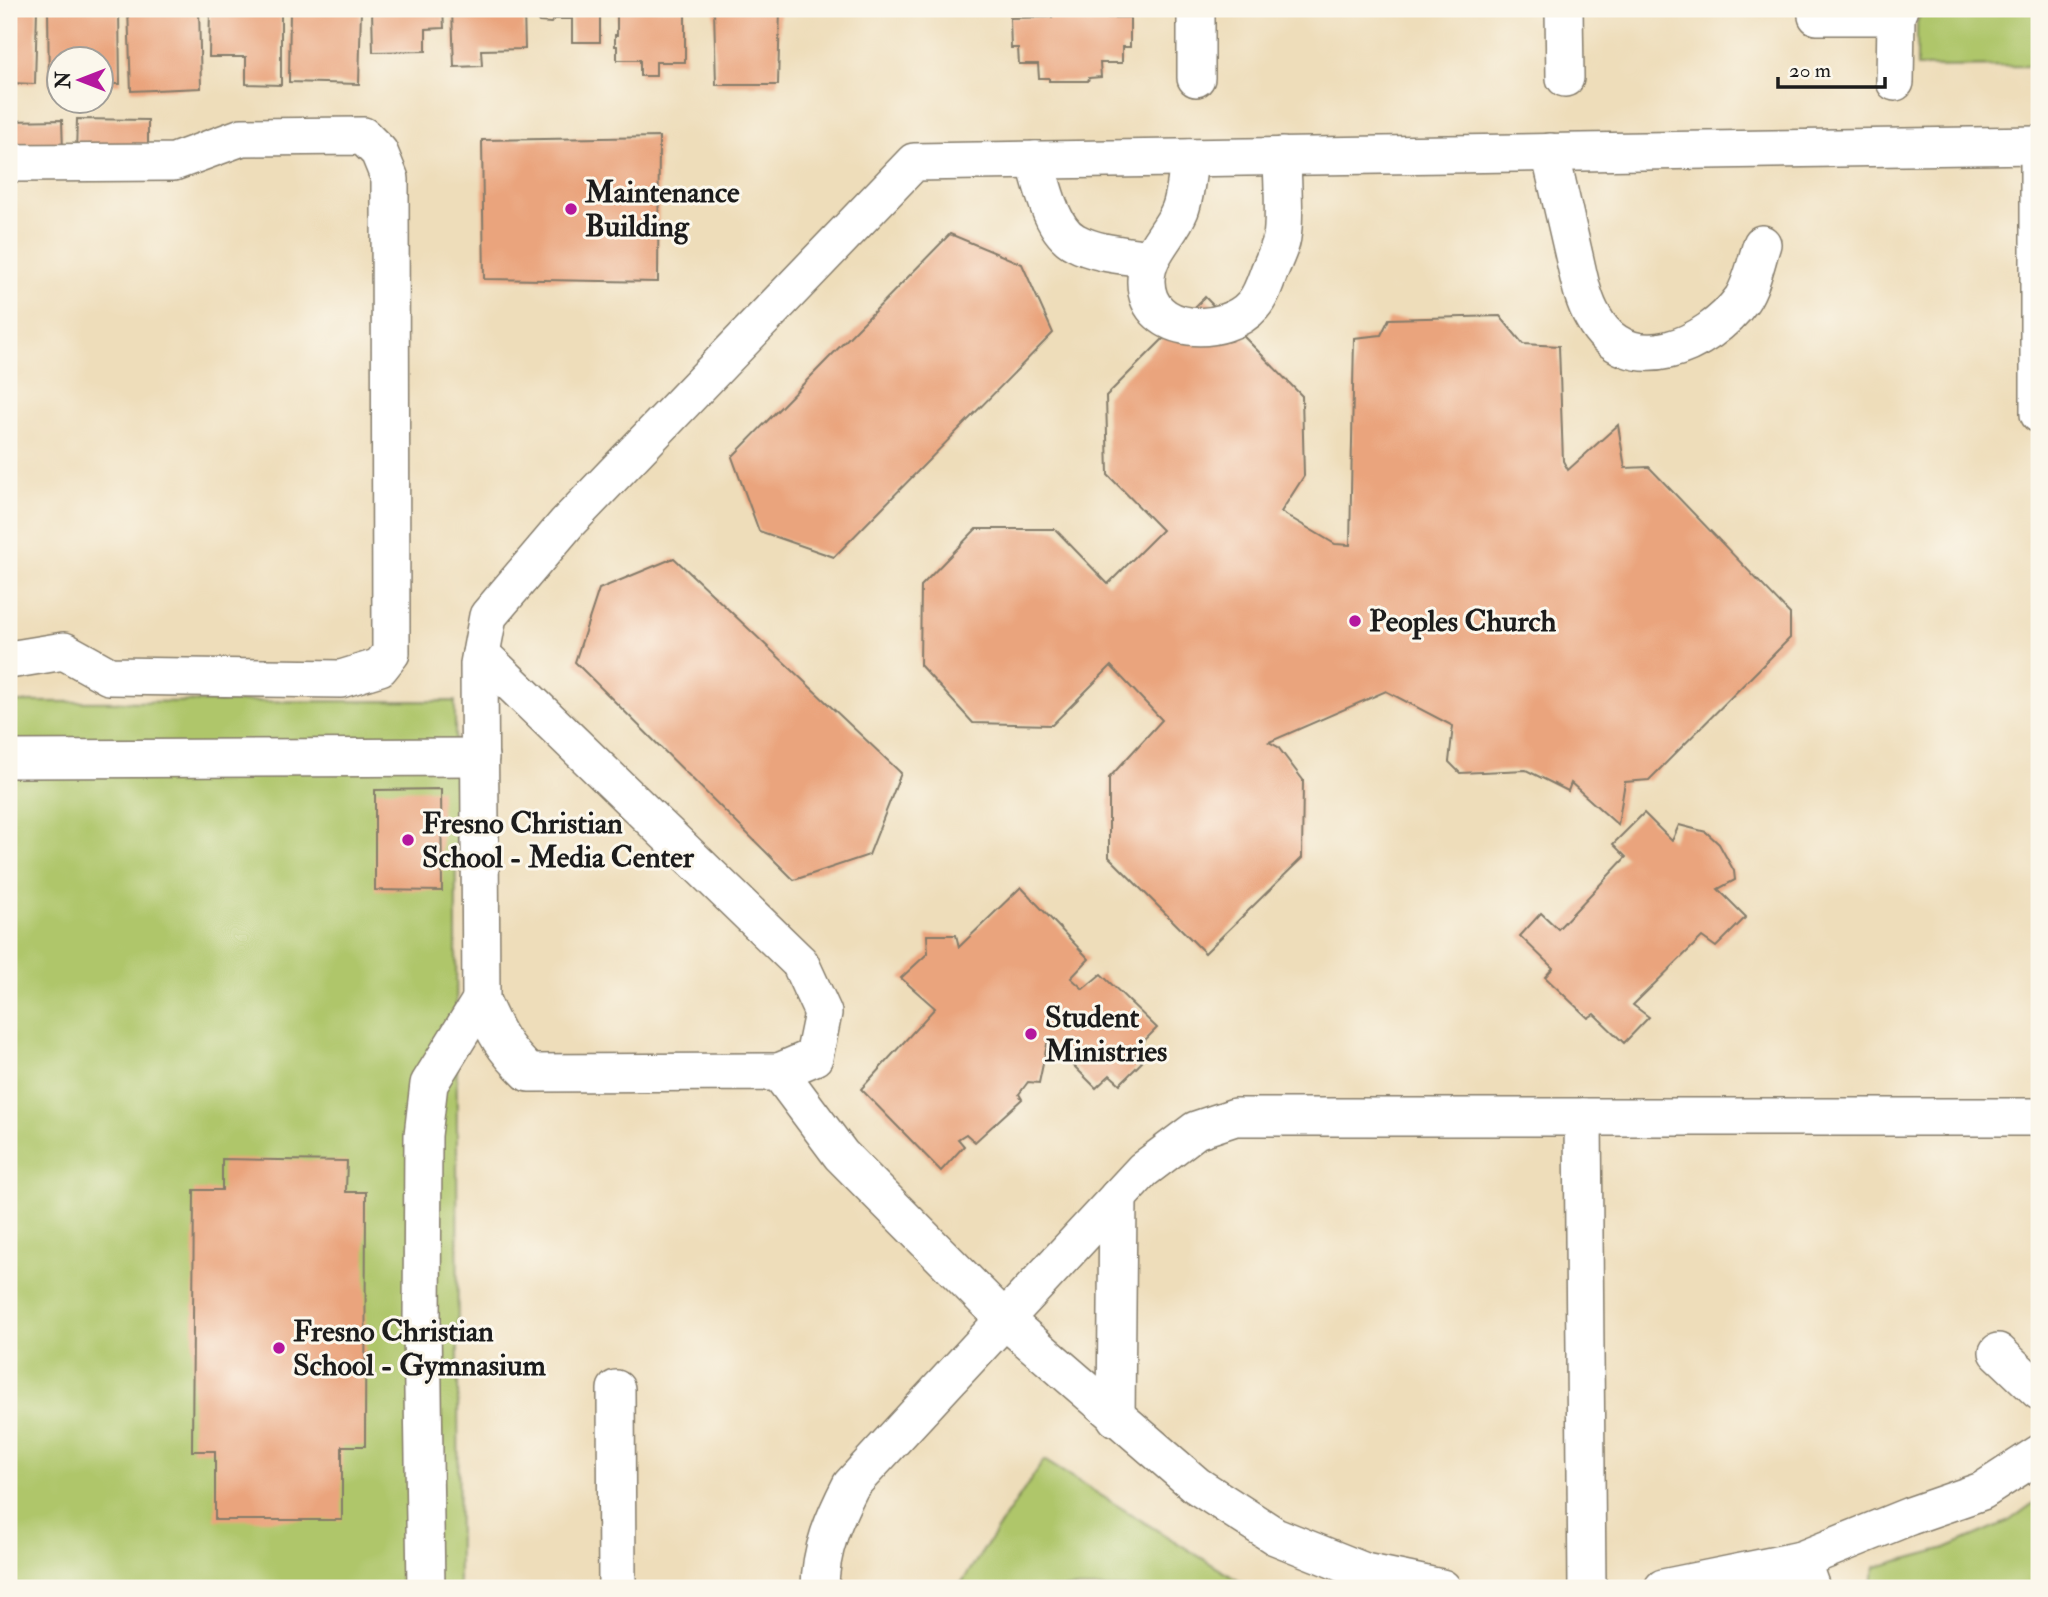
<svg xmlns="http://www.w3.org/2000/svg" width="2048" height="1597" font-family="'IM FELL Double Pica',serif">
  <rect width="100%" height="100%" fill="#fbf7ec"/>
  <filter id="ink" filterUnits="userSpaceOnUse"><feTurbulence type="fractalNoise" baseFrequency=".0143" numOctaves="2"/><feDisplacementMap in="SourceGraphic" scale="14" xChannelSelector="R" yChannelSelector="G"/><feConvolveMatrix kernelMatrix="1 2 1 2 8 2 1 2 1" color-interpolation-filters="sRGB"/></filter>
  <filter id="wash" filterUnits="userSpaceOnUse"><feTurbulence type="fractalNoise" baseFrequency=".00686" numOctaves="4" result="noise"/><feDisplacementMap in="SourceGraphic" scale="28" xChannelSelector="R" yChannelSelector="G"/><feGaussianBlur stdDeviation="1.57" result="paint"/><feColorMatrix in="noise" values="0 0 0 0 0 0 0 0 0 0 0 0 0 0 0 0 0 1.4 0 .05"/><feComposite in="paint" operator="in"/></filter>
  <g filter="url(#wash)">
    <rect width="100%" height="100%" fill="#eeddba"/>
    <g fill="#afc66b" stroke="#667144" stroke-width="2">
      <path d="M 1922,9 L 2039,9 L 2039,66 L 1917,67 L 1917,22 Z"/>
      <path d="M 455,701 L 459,1588 L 9,1588 L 9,702 Z"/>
      <path d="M 1044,1460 L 1250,1588 L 958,1588 Z"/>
      <path d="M 2039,1499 L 2039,1588 L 1869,1588 L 1876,1567 L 1946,1548 L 2009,1521 Z"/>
    </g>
    <g id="blocks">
      <g fill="#eaa47d">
        <path d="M 9,9 L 37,9 L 35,84 L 9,83 Z"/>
        <path d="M 48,9 L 119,9 L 120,84 L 102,84 L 102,60 L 60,60 L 60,85 L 49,85 Z"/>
        <path d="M 128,9 L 199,9 L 201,88 L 131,91 Z"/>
        <path d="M 210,9 L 281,9 L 281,85 L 246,84 L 246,57 L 209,57 Z"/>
        <path d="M 290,9 L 361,9 L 359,84 L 289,82 Z"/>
        <path d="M 372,9 L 443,9 L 444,28 L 426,29 L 426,51 L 373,52 Z"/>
        <path d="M 452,9 L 524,9 L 525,49 L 481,50 L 482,66 L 454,67 Z"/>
        <path d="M 535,9 L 600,9 L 600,42 L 572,42 L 572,19 L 554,19 L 551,23 L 539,22 L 535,16 Z"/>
        <path d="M 617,9 L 685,9 L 685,62 L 656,62 L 656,76 L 640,76 L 640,60 L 617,60 L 617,46 L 615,46 L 615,35 L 617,35 Z"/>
        <path d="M 714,9 L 780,9 L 778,85 L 716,85 Z"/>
        <path d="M 1053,15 L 1087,15 L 1087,18 L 1130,17 L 1130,47 L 1122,47 L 1122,63 L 1100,63 L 1101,77 L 1089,78 L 1088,81 L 1049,81 L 1049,78 L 1039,78 L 1038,64 L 1019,64 L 1018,48 L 1011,48 L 1010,18 L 1052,17 Z"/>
        <path d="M 77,119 L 148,120 L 148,154 L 76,153 Z"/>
        <path d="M 62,120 L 63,152 L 9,153 L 9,121 Z"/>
        <path d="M 659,137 L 658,282 L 484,279 L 482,140 Z"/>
        <path d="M 950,234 L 1022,264 L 1053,333 L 834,557 L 759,531 L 732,457 Z"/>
        <path d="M 1205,297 L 1302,396 L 1304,476 L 1281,512 L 1335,544 L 1350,545 L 1354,338 L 1381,335 L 1389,319 L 1500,316 L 1523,344 L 1559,346 L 1563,461 L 1568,470 L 1618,425 L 1625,468 L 1649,467 L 1790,614 L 1790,638 L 1649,780 L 1625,782 L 1618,825 L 1571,783 L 1568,791 L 1526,770 L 1460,773 L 1449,762 L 1453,726 L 1386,691 L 1269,742 L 1278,747 L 1303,780 L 1302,858 L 1205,953 L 1109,857 L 1109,778 L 1162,720 L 1111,666 L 1052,725 L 973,723 L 920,665 L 921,586 L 976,529 L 1055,529 L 1108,584 L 1162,530 L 1108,475 L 1106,396 Z"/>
        <path d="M 674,558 L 901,773 L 869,855 L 794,880 L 575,662 L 599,589 Z"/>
        <path d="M 441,789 L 442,891 L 375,890 L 375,790 Z"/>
        <path d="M 1644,813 L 1672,841 L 1679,825 L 1706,832 L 1719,844 L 1734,871 L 1735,880 L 1718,889 L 1746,917 L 1716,947 L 1702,937 L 1633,1005 L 1649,1017 L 1624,1043 L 1594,1014 L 1588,1018 L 1545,977 L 1553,968 L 1520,936 L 1541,913 L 1558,929 L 1626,857 L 1613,844 Z"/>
        <path d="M 1021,887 L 1089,959 L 1071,978 L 1083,989 L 1101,974 L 1157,1028 L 1133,1052 L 1142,1062 L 1120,1084 L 1110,1075 L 1096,1088 L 1048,1040 L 1039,1083 L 1028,1082 L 1019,1094 L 1022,1099 L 975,1142 L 966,1134 L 958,1139 L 964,1146 L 941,1171 L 861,1089 L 935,1008 L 901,978 L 928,953 L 927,935 L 956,935 L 959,947 Z"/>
        <path d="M 222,1159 L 347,1161 L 346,1192 L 366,1192 L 365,1446 L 342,1446 L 342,1520 L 215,1520 L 215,1451 L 192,1451 L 194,1190 L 222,1190 Z"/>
      </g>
    </g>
  </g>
  <g filter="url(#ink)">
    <use href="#blocks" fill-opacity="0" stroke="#857c6b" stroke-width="2"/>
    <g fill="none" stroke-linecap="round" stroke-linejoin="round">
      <defs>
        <g id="minor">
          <path d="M 1196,9 L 1196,78"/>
          <path d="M 1564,9 L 1565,78"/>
          <path d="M 1817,9 L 1817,16 L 1896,16"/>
          <path d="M 1895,82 L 1896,16 L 1899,9"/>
          <path d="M 2039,145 L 2039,414"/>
          <path d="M 1550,152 C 1558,187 1566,221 1574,256 C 1579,277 1582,298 1593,317 C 1628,382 1708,346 1742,299 C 1752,284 1756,262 1762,244"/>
          <path d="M 1189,158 C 1187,175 1186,194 1180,210 C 1170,235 1145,254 1146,282 C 1147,337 1226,337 1253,305 C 1261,296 1265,283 1269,272 C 1273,262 1278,252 1281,242 C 1286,224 1282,178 1282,156"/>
          <path d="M 1035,160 C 1042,184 1051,230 1075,242 C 1097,254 1126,255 1150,259"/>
          <path d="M 9,163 L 174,162 L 242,137 L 363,136 L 379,152 L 390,179 L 391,653 L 380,667 L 341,679 L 109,676 L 64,651 L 9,660"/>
          <path d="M 481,654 L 800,963 L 823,1013 L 814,1057 L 779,1072"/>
          <path d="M 9,759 L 480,757"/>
          <path d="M 1583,1117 L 1587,1588"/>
          <path d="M 1998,1352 L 2039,1391"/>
          <path d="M 616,1389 L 617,1588"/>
          <path d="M 1116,1418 L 1118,1197"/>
          <path d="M 426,1588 L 422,1325 L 423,1135 L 429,1084 L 481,1000"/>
          <path d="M 820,1588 C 820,1550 834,1518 851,1485 L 1143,1170 L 1196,1130 L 1235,1117 L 2039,1117"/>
          <path d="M 1442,1588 L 1365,1572 L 1275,1536 L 1196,1485 L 1004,1319 L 841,1155 L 779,1072 L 529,1073 C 503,1048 495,1033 481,1000 L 479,664 L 488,616 L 567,523 L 914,162 L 2039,145"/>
          <path d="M 1663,1588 L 1801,1560"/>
          <path d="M 1811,1588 L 1801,1560 L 1910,1516 L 1982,1491 L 2039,1454"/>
        </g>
      </defs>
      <use href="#minor" stroke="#857c6b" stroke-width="40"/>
      <use href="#minor" stroke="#fff" stroke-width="37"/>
    </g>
  </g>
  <g fill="#b5179e" stroke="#fbf7ec" stroke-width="2.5">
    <circle cx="571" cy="209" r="7"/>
    <circle cx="1355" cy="621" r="7"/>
    <circle cx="408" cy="840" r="7"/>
    <circle cx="1031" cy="1034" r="7"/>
    <circle cx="279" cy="1348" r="7"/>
  </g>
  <g text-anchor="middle" stroke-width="6" stroke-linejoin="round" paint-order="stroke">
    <g font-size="30" font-weight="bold" fill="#1c1c1c" stroke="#fbf7ec" text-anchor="start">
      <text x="585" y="202">Maintenance<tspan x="585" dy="34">Building</tspan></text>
      <text x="1369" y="631">Peoples Church</text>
      <text x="422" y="833">Fresno Christian<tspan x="422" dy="34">School - Media Center</tspan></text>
      <text x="1045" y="1027">Student<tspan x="1045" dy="34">Ministries</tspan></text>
      <text x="293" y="1341">Fresno Christian<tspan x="293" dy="34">School - Gymnasium</tspan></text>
    </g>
  </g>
  <rect width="2048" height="1597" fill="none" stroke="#fbf7ec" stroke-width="35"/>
  <g transform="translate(80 80) rotate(270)"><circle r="33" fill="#fbf7ec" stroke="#a29f99" stroke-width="2"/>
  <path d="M0-5L12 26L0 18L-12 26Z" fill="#b5179e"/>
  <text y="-10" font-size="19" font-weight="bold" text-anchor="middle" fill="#1c1c1c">N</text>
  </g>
  <path d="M1778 77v10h107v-10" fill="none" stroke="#1c1c1c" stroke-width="3.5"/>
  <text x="1789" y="77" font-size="21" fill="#1c1c1c" stroke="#fbf7ec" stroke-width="5" paint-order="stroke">20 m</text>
</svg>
